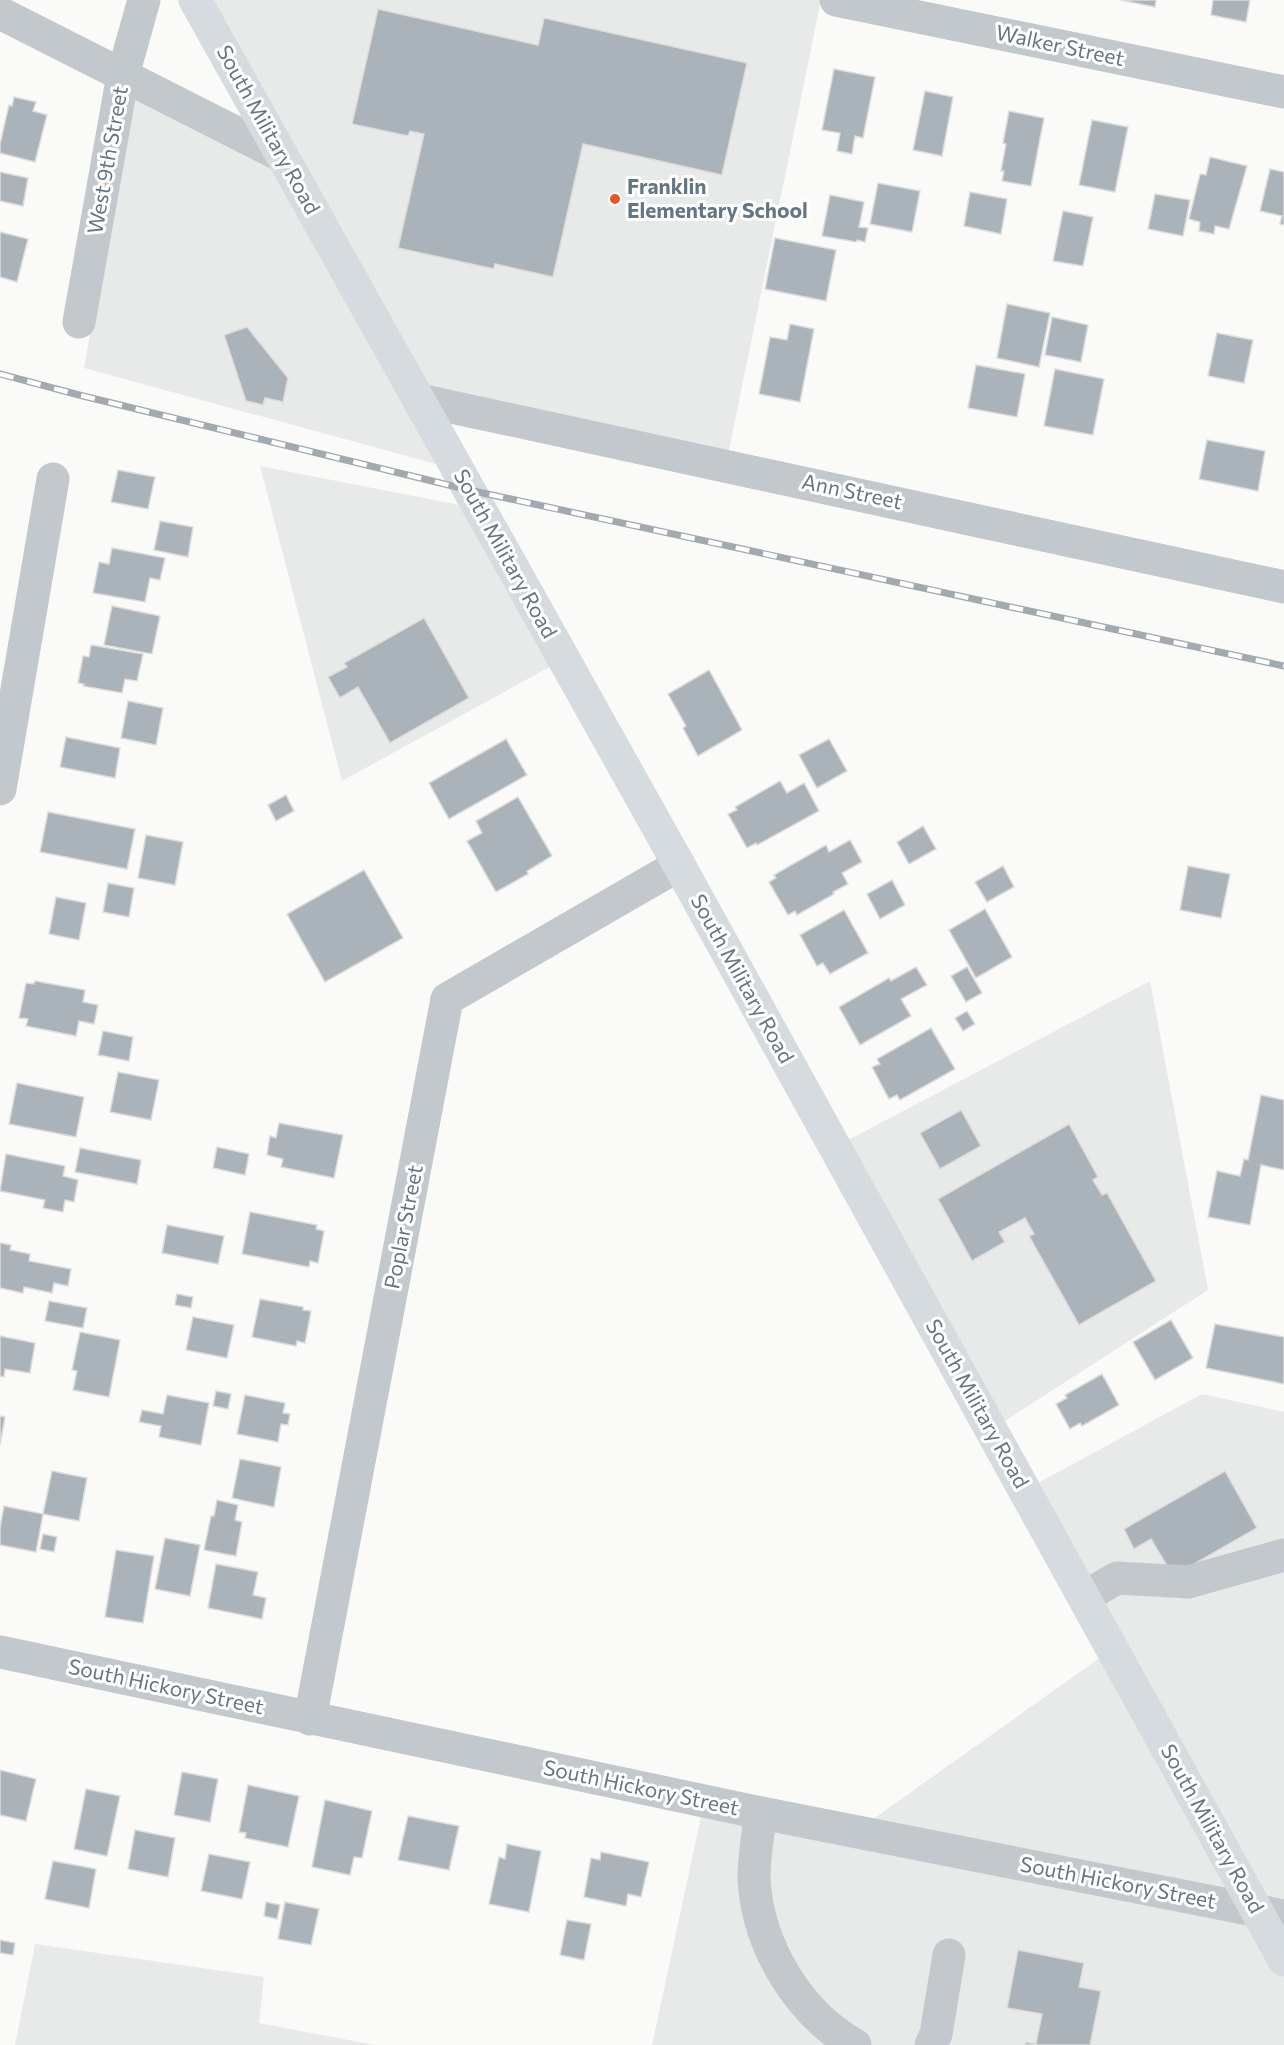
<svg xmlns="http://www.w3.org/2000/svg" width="1284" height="2045" font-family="Commissioner,sans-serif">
  <rect width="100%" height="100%" fill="#fafaf8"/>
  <g fill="#e8e9e9">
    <path d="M 195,0 L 821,0 L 726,465 L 420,400 L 458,470 L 84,368 L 136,81 L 281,155 Z"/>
    <path d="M 260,466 L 480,509 L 564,659 L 342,781 Z"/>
    <path d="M 1150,981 L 1208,1290 L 991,1430 L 835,1147 Z"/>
    <path d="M 1202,1394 L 1284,1412 L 1284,2045 L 652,2045 L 704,1802 L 855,1832 L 1112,1649 L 1025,1490 Z"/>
    <path d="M 35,1944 L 264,1977 L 259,2023 L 375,2045 L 15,2045 Z"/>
  </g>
  <g fill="#aab3b9" stroke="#dcdcda" stroke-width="1.5">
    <path d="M 1121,0 L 1156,0 L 1155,7 Z"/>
    <path d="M 1213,0 L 1250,0 L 1246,22 L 1211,15 Z"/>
    <path d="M 378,9 L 538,45 L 544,18 L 747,63 L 722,175 L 583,144 L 553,277 L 495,264 L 494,269 L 398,248 L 424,134 L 410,131 L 408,136 L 352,124 Z"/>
    <path d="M 834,69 L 875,77 L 863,138 L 855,136 L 852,154 L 837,151 L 840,133 L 822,130 Z"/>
    <path d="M 925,91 L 953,97 L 942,156 L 913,150 Z"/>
    <path d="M 14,97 L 36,102 L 33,111 L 47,115 L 35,162 L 0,153 L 0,144 L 9,105 L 12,106 Z"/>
    <path d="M 1009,111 L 1044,118 L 1031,186 L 1002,181 L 1004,171 L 1001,171 L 1006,144 L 1003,143 Z"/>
    <path d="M 1092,120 L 1128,127 L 1115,192 L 1079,185 Z"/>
    <path d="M 1210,157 L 1247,166 L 1229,229 L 1215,226 L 1214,234 L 1199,231 L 1200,222 L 1189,219 L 1200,174 L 1206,175 Z"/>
    <path d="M 1270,169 L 1284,172 L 1284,225 L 1280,224 L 1282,216 L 1260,211 Z"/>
    <path d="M 0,172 L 28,178 L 23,206 L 0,201 Z"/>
    <path d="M 878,183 L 920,191 L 912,232 L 870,224 Z"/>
    <path d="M 970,192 L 1007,199 L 1001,234 L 964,226 Z"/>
    <path d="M 1155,194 L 1190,200 L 1183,236 L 1148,229 Z"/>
    <path d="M 830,195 L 864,202 L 859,227 L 868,228 L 865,242 L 857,240 L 856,242 L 822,236 Z"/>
    <path d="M 1063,211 L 1093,217 L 1083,266 L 1053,261 Z"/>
    <path d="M 0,232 L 28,239 L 17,282 L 0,277 Z"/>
    <path d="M 775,238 L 836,250 L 826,301 L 765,289 Z"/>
    <path d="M 1007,304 L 1050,313 L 1039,367 L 997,358 Z"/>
    <path d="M 1052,317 L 1088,325 L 1081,362 L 1045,355 Z"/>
    <path d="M 790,324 L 814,329 L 800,402 L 759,394 L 770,337 L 787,340 Z"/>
    <path d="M 247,327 L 288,378 L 283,402 L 265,398 L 263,405 L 246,401 L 224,335 Z"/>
    <path d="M 1217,333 L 1253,340 L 1244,383 L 1208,376 Z"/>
    <path d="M 976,365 L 1025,374 L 1017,417 L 968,408 Z"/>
    <path d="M 1055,369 L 1104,379 L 1093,435 L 1044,426 Z"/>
    <path d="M 1207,440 L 1265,451 L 1258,491 L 1199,479 Z"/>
    <path d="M 118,470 L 155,477 L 148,509 L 111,502 Z"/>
    <path d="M 160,521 L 193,527 L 188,557 L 154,550 Z"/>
    <path d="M 112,548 L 165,558 L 160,580 L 150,578 L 145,602 L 93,593 L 99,562 L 109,564 Z"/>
    <path d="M 112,606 L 160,616 L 152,654 L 104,645 Z"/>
    <path d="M 424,618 L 469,698 L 390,743 L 358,687 L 340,698 L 328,677 L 347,667 L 344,663 Z"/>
    <path d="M 91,645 L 143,654 L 137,681 L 125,679 L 122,693 L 83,686 L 84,684 L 78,683 L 83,656 L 89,657 Z"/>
    <path d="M 709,670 L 742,730 L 698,756 L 683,728 L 686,726 L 668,694 Z"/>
    <path d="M 128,701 L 163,708 L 156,745 L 121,738 Z"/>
    <path d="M 66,737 L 120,748 L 115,778 L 60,767 Z"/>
    <path d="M 506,739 L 527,775 L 449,819 L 429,783 Z"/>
    <path d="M 829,739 L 847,771 L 817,788 L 799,755 Z"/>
    <path d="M 780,781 L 787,793 L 804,783 L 819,811 L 757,845 L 756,843 L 747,848 L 728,814 L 737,810 L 735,807 Z"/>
    <path d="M 286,795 L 294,811 L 276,821 L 268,805 Z"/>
    <path d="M 518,797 L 552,856 L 527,871 L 528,874 L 496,892 L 467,841 L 482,833 L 476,821 Z"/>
    <path d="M 48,812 L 135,829 L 127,869 L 40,852 Z"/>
    <path d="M 923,826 L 936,849 L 909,864 L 897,842 Z"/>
    <path d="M 146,835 L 183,842 L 175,885 L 138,878 Z"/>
    <path d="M 850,840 L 862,862 L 842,873 L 848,884 L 833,892 L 834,894 L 797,915 L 795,911 L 788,915 L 769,882 L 776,878 L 774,875 L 826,845 L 829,852 Z"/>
    <path d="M 1003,866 L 1014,887 L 987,902 L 975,882 Z"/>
    <path d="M 1188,866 L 1230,874 L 1221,918 L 1180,910 Z"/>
    <path d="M 364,870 L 403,938 L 325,982 L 287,914 Z"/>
    <path d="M 892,880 L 905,905 L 880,919 L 867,894 Z"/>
    <path d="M 108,883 L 134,888 L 129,917 L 103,912 Z"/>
    <path d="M 56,897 L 86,903 L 79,940 L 49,934 Z"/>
    <path d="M 985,909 L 1012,957 L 976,978 L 949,930 Z"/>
    <path d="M 844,910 L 868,953 L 830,974 L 823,963 L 817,966 L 800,935 Z"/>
    <path d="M 916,967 L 927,985 L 901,999 L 911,1016 L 860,1045 L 839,1007 L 889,978 L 891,981 Z"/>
    <path d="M 967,967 L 982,993 L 966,1002 L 951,976 Z"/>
    <path d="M 35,981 L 85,990 L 83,1002 L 98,1005 L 94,1024 L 79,1021 L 76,1036 L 26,1026 L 28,1019 L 19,1018 L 26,983 L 34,984 Z"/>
    <path d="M 967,1011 L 975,1024 L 963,1031 L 955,1018 Z"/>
    <path d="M 931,1028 L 955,1069 L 900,1100 L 897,1095 L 889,1099 L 872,1067 L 880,1064 L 877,1059 Z"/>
    <path d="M 103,1031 L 133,1037 L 129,1061 L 98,1055 Z"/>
    <path d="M 118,1072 L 159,1080 L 151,1120 L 110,1112 Z"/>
    <path d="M 17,1083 L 84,1097 L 76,1137 L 9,1124 Z"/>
    <path d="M 1261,1095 L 1284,1100 L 1284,1170 L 1261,1165 L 1250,1225 L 1208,1217 L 1217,1171 L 1240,1176 L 1244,1159 L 1248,1160 Z"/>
    <path d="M 961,1110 L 981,1146 L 940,1169 L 920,1133 Z"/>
    <path d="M 279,1123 L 343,1135 L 334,1178 L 281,1167 L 283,1159 L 267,1155 L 270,1136 L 276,1138 Z"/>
    <path d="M 1069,1124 L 1098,1177 L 1093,1180 L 1102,1195 L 1107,1193 L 1156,1281 L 1079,1325 L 1029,1236 L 1034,1234 L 1025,1218 L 999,1232 L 1005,1242 L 972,1261 L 938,1199 Z"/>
    <path d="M 217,1147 L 249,1154 L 245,1175 L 213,1168 Z"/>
    <path d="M 80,1148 L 141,1160 L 137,1184 L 75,1172 Z"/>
    <path d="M 6,1154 L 65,1166 L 63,1176 L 78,1180 L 74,1202 L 65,1200 L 63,1212 L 43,1208 L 45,1200 L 0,1191 Z"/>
    <path d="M 250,1212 L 317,1225 L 316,1229 L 324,1231 L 318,1263 L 310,1261 L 309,1267 L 242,1254 Z"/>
    <path d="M 167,1225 L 224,1236 L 218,1264 L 162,1253 Z"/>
    <path d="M 0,1243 L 11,1245 L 10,1250 L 30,1254 L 29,1261 L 71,1269 L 68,1286 L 54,1283 L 52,1293 L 24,1287 L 23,1293 L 0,1288 Z"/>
    <path d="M 177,1294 L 193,1297 L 191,1308 L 175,1305 Z"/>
    <path d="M 260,1299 L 303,1307 L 303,1310 L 311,1311 L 305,1343 L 297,1341 L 296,1346 L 252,1337 Z"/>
    <path d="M 49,1301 L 87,1308 L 83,1328 L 45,1321 Z"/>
    <path d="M 193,1317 L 234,1325 L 227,1358 L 186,1350 Z"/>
    <path d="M 1171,1320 L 1193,1358 L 1155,1380 L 1133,1342 Z"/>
    <path d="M 1215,1324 L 1284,1337 L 1284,1384 L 1206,1368 Z"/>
    <path d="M 80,1332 L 120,1340 L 109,1397 L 73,1390 L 77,1371 L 72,1370 Z"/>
    <path d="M 0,1336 L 35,1343 L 30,1373 L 5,1369 L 4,1377 L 0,1376 Z"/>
    <path d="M 1102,1374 L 1119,1405 L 1082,1426 L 1080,1423 L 1070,1429 L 1056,1404 L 1067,1398 L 1065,1395 Z"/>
    <path d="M 216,1391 L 231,1394 L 228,1409 L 213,1406 Z"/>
    <path d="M 167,1395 L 209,1403 L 201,1445 L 159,1437 L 161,1426 L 139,1422 L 142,1410 L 163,1414 Z"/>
    <path d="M 245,1395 L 285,1403 L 283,1413 L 290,1414 L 288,1425 L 281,1424 L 278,1442 L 237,1434 Z"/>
    <path d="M 0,1416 L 5,1417 L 0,1445 Z"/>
    <path d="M 240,1459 L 281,1467 L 274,1507 L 232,1498 Z"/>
    <path d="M 52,1471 L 87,1478 L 79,1521 L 43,1514 Z"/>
    <path d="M 1225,1471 L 1257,1528 L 1173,1576 L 1151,1539 L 1134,1549 L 1124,1529 Z"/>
    <path d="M 217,1500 L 238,1505 L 235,1520 L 242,1522 L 236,1556 L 204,1550 L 211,1516 L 214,1516 Z"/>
    <path d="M 4,1506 L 43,1514 L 36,1552 L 0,1545 L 0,1528 Z"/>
    <path d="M 43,1534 L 57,1537 L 54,1552 L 40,1549 Z"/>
    <path d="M 165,1538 L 200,1545 L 190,1596 L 155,1589 Z"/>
    <path d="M 116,1550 L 154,1556 L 143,1623 L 105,1617 Z"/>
    <path d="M 216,1564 L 258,1572 L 253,1595 L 266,1598 L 262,1619 L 208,1608 Z"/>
    <path d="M 0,1770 L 36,1779 L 26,1821 L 0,1815 Z"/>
    <path d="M 182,1772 L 218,1779 L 210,1822 L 174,1815 Z"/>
    <path d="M 248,1785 L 299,1796 L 288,1847 L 245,1838 L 246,1833 L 239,1832 Z"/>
    <path d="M 86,1789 L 120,1796 L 107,1856 L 74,1849 Z"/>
    <path d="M 325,1800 L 372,1811 L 362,1858 L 354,1857 L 350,1875 L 312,1867 Z"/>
    <path d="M 408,1816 L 459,1826 L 449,1870 L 398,1860 Z"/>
    <path d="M 135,1830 L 175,1838 L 168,1877 L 128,1869 Z"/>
    <path d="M 507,1844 L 541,1851 L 529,1912 L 489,1904 L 499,1857 L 505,1859 Z"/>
    <path d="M 601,1852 L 649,1862 L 641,1897 L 628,1894 L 626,1906 L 584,1897 L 591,1858 L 600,1860 Z"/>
    <path d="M 209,1854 L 250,1862 L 242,1899 L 201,1891 Z"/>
    <path d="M 53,1861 L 96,1869 L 89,1908 L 45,1899 Z"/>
    <path d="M 266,1902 L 280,1905 L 277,1919 L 264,1916 Z"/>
    <path d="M 285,1902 L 319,1909 L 311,1945 L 278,1939 Z"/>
    <path d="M 567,1920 L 591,1924 L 584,1960 L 560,1955 Z"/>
    <path d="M 0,1940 L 15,1943 L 13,1955 L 0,1953 Z"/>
    <path d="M 1018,1950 L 1084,1963 L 1079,1987 L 1101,1991 L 1090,2045 L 1025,2045 L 1026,2042 L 1036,2044 L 1042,2014 L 1007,2008 Z"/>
  </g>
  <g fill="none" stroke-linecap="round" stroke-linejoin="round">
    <g stroke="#c3c8cc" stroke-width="33">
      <path d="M 836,0 L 1284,92"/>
      <path d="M 0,13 L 282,156"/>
      <path d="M 79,322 L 123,75 L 144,0"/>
      <path d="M 419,400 L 1284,587"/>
      <path d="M 0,789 L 53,479"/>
      <path d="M 1084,1597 L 1117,1578 L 1188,1582 L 1284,1555"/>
      <path d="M 0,1652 L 761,1813 L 1284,1916"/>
      <path d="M 310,1719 L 447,999 L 679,865"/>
      <path d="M 761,1813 C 758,1834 754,1856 754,1878 C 757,1944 797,2012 855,2045"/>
      <path d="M 931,2045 L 936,2034 L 949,1955"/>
    </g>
    <path stroke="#d6dbdf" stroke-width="33" d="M 195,0 L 679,865 L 1284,1960"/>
    <defs>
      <path id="rail" d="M 0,374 L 79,395 L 469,490 L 1284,666"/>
    </defs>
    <use href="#rail" stroke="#a2aab0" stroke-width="7"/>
    <use href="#rail" stroke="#fff" stroke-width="4.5" stroke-dasharray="14" stroke-linecap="butt"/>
  </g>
  <circle fill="#e4572e" stroke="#fff" stroke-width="2" cx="615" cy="199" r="6"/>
  <g text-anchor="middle" stroke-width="6" stroke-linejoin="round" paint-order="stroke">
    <g font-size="21" fill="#657683" stroke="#fff">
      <text transform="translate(1060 46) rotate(12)" y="7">Walker Street</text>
      <text transform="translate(268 130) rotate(61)" y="7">South Military Road</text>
      <text transform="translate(108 160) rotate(-80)" y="7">West 9th Street</text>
      <text transform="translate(852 492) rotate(12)" y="7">Ann Street</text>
      <text transform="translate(505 554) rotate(61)" y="7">South Military Road</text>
      <text transform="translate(742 979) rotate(61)" y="7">South Military Road</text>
      <text transform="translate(404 1227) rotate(-79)" y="7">Poplar Street</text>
      <text transform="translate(977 1404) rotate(61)" y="7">South Military Road</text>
      <text transform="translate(166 1687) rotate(12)" y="7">South Hickory Street</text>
      <text transform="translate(641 1788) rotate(12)" y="7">South Hickory Street</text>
      <text transform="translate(1212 1829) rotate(61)" y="7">South Military Road</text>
      <text transform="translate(1118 1883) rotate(11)" y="7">South Hickory Street</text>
    </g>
    <g font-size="21" font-weight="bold" fill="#657683" stroke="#fff" text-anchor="start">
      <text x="627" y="194">Franklin<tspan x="627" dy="24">Elementary School</tspan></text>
    </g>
  </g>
</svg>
